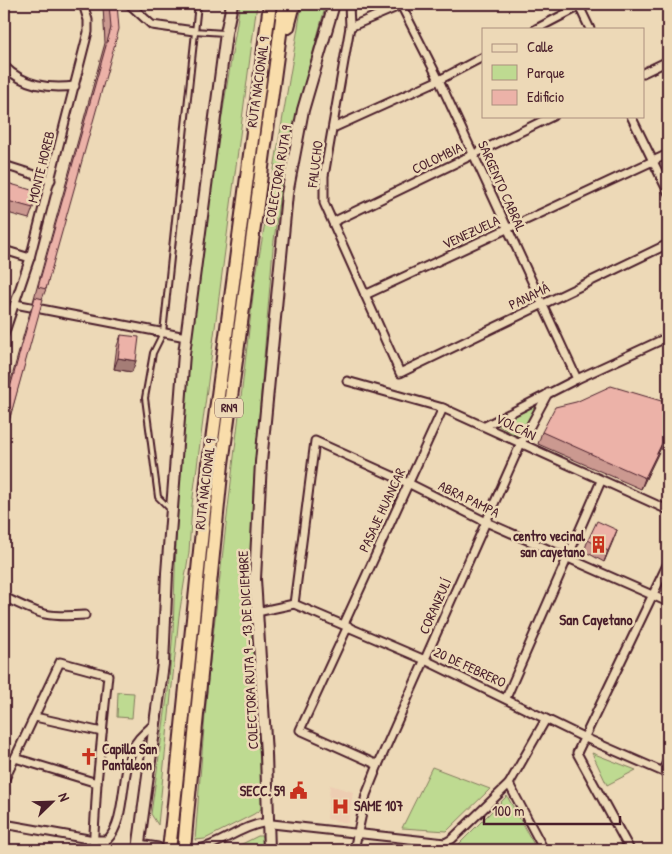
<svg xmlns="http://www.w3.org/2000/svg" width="672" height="854" font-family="'Patrick Hand',sans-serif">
  <rect width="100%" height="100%" fill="#edd9b7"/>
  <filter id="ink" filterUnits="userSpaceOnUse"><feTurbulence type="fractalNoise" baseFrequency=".02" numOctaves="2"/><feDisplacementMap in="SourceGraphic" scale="10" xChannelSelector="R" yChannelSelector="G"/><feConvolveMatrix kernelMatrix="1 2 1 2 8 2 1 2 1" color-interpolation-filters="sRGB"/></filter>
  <g filter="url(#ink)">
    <path fill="#edcdb2" d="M 330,785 L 353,792 L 348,823 L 327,819 Z"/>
    <g fill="#beda91" stroke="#847c5e">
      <path d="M 240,4 L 257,4 L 192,505 L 189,552 L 179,616 L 158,825 L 151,814 L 168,691 L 173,632 L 179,454 L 184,384 L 203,235 Z"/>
      <path d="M 302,4 L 326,4 L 305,82 L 281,186 L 273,248 L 253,491 L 250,605 L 263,796 L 261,809 L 254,814 L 205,839 L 195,840 L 208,678 L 254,287 Z"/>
      <path d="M 537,405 L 519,437 L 497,425 Z"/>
      <path d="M 118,692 L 134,693 L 132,718 L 117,717 Z"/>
      <path d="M 592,753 L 636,770 L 607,785 Z"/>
      <path d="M 432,767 L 490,789 L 447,831 L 402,828 Z"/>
      <path d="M 507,796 L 537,850 L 457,850 L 456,847 Z"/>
      <path d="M 258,836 L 262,836 L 263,850 L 230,850 Z"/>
    </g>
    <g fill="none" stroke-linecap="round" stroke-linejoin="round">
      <path stroke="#ccb49b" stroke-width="7" stroke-dasharray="7 3.5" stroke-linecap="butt" d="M 158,847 L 198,849"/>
      <defs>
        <g id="lane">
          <path d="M 194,31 L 224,33"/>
          <path d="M 170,509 L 158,497 L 145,398 L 153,353 L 163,333 L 198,4"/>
        </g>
        <g id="street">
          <path d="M 129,4 L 152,25 L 194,31"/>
          <path d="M 349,4 L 350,27 L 324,176 L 324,203 L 400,373 L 668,244"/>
          <path d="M 578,4 L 590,29"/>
          <path d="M 401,5 L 439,80 L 577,379"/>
          <path d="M 350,27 L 404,4"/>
          <path d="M 536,29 L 584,4"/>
          <path d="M 4,66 C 24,86 48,89 75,86"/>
          <path d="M 643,73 L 668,61"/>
          <path d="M 631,116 L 668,192"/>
          <path d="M 333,128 L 439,80 L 483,57"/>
          <path d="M 4,165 L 51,180"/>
          <path d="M 333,222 L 553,116"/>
          <path d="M 4,250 L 30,258"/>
          <path d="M 365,295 L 668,154"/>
          <path d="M 15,304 L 186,337"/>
          <path d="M 4,335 L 30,258 L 88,32 L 88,20 L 83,4"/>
          <path d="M 347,381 L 443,408 L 668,510"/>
          <path d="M 485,426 L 577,379 L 668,337"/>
          <path d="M 4,597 C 40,614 44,618 85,615"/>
          <path d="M 294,604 L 315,441 L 408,483 L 486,522 L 668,602"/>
          <path d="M 257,612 L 294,604 L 425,660 L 583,737 L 668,774"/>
          <path d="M 344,624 L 443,408"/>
          <path d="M 348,626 L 300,730 L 378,765"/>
          <path d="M 506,698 L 601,481"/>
          <path d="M 35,717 L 102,732"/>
          <path d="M 15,758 L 97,783"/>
          <path d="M 663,771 L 668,759"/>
          <path d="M 4,781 L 60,662 L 108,675 L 97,783 L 93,850"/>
          <path d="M 509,784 L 544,850"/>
          <path d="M 4,824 L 94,840 L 107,840 C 126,822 121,775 132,750 C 136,739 147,731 155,723"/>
          <path d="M 139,844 L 158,847"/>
          <path d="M 198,849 C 221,845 239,827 263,823 L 445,843 L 452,839 L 509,784 L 546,719"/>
          <path d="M 354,850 L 366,795 L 378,765 L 521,443 L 548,393"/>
          <path d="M 630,850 L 577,753 L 668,563"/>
        </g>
        <g id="secondary">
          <path d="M 138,850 L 163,664 L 167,573 L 184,354 L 226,33 L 232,4"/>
          <path d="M 269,850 L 266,754 L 255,579 L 261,462 L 287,194 L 303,110 L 334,4"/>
        </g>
        <g id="highway">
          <path d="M 288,27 L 294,4"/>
          <path d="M 173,814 L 209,463 L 270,4"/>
          <path d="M 187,815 L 222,464 L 284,4"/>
        </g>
      </defs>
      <use href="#lane" stroke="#4a1f2b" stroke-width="8"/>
      <use href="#street" stroke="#4a1f2b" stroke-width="11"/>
      <use href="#secondary" stroke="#4a1f2b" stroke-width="14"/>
      <use href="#highway" stroke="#4a1f2b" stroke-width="16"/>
      <use href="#lane" stroke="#edd9b7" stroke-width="4"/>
      <use href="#street" stroke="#edd9b7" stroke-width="7"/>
      <use href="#secondary" stroke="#edd9b7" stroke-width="10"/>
      <use href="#highway" stroke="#f9ddab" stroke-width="12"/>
      <defs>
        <g id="highway-bridge">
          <path d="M 169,850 L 173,814"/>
          <path d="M 184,850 L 187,815"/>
        </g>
      </defs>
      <use href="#highway-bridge" stroke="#4a1f2b" stroke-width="16" stroke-linecap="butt"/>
      <use href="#highway-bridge" stroke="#f9ddab" stroke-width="12"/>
    </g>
    <g fill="#cb9990" stroke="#4a1f2b">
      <path d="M 104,4 L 117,4 L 46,289 L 42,299 L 4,439 L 4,405 L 30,312 L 34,302 L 33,302 L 105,43 L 103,6 Z"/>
      <path d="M 4,182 L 33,208 L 29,219 L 4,212 Z"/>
      <path d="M 121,335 L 132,372 L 114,369 L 117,346 Z"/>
      <path d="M 668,403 L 668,433 L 641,489 L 538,444 L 542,432 Z"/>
      <path d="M 617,530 L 604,562 L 584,551 L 588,540 Z"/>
    </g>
    <g fill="#a57d76" stroke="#4a1f2b">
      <path d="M 118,358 L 136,361 L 132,372 L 114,369 Z"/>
      <path d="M 668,431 L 668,433 L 641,489 L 645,478 Z"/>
      <path d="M 617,530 L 613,541 L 604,562 L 608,551 Z"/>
    </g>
    <g fill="#ecb2a8" stroke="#4a1f2b">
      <path d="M 109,4 L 117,4 L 119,29 L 46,289 L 38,287 L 111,28 Z"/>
      <path d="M 4,182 L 38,192 L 33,208 L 4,200 Z"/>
      <path d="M 35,297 L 43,299 L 4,439 L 4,410 Z"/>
      <path d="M 121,335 L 139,337 L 136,361 L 118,358 Z"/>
      <path d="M 611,386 L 668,403 L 668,431 L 645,478 L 542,432 L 555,407 L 576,402 Z"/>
      <path d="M 597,521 L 617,530 L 608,551 L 588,540 Z"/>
    </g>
  </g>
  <defs>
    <symbol id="building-bare" viewBox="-9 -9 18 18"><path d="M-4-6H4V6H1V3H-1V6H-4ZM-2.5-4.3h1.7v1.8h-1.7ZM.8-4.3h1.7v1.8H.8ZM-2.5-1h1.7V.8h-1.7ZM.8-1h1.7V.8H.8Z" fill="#c8321e" stroke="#edd9b7" stroke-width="2.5" paint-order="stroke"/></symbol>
    <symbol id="church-bare" viewBox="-9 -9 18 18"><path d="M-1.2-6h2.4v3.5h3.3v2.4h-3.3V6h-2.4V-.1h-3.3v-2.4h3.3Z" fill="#c8321e" stroke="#edd9b7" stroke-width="2.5" paint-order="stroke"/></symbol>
    <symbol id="civic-bare" viewBox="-9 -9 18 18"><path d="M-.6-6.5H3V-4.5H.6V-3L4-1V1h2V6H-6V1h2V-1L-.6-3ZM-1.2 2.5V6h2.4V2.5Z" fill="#c8321e" stroke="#edd9b7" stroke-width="2.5" paint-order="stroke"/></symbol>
    <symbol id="hospital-bare" viewBox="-9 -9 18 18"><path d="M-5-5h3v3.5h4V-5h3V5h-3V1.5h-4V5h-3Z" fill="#c8321e" stroke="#edd9b7" stroke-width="2.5" paint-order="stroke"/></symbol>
  </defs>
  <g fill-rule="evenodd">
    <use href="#building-bare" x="586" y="532" width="25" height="25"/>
    <use href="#church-bare" x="76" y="744" width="25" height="25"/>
    <use href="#civic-bare" x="286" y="778" width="25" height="25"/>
    <use href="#hospital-bare" x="328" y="794" width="25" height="25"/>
  </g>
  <g text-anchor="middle" stroke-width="5" stroke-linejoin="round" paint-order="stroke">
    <rect fill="#edd9b7" stroke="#7b5755" stroke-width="1" x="215" y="398.5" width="28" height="19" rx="4"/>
    <g font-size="12" font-weight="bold" fill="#4a1f2b">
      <text x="229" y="412">RN9</text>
    </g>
    <g font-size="14" fill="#4a1f2b" stroke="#edd9b7">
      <text transform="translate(258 82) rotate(-82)" y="5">RUTA NACIONAL 9</text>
      <text transform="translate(437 158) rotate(-26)" y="5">COLOMBIA</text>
      <text transform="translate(315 164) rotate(-83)" y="5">FALUCHO</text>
      <text transform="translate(41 167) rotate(-76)" y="5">MONTE HOREB</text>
      <text transform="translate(278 175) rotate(-80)" y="5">COLECTORA RUTA 9</text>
      <text transform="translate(502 186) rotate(66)" y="5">SARGENTO CABRAL</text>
      <text transform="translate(471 232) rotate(-25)" y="5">VENEZUELA</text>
      <text transform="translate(529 296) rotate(-26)" y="5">PANAMÁ</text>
      <text transform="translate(516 427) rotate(26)" y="5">VOLCÁN</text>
      <text transform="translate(205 484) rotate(-83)" y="5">RUTA NACIONAL 9</text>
      <text transform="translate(469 499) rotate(26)" y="5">ABRA PAMPA</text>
      <text transform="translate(382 510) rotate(-65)" y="5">PASAJE HUANCAR</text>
      <text transform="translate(435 606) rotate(-66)" y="5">CORANZULÍ</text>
      <text transform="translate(248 650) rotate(-93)" y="5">COLECTORA RUTA 9 - 13 DE DICIEMBRE</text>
      <text transform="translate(470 667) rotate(25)" y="5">20 DE FEBRERO</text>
    </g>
    <g font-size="14" font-weight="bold" fill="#4a1f2b" stroke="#edd9b7" text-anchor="end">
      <text x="585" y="541">centro vecinal<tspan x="585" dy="16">san cayetano</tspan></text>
      <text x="102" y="754" text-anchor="start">Capilla San<tspan x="102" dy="16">Pantaleon</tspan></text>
      <text x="285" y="796">SECC. 59</text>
      <text x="354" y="811" text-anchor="start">SAME 107</text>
    </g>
    <g font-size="15" font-weight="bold" fill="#4a1f2b" stroke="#edd9b7">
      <text x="596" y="625">San Cayetano</text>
    </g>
  </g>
  <rect width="672" height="854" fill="none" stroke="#edd9b7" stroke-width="20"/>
  <rect x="10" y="10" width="652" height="834" fill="none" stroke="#4a1f2b" stroke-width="2" filter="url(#ink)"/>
  <rect x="482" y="28" width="162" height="90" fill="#edd9b7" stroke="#ac8f7f"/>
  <rect x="492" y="44" width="25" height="8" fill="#edd9b7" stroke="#ac8f7f"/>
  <text x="527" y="52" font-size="15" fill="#4a1f2b">Calle</text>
  <rect x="492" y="65" width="25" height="15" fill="#beda91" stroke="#ac8f7f"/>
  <text x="527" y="78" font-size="15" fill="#4a1f2b">Parque</text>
  <rect x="492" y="90" width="25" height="15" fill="#ecb2a8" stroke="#ac8f7f"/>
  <text x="527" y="102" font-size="15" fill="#4a1f2b">Edificio</text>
  <g transform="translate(52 802) rotate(67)" stroke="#edd9b7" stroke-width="4" paint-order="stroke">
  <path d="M0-4L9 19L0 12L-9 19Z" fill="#4a1f2b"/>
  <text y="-8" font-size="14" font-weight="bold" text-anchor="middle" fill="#4a1f2b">N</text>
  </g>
  <path d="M484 816v8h136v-8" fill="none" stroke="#4a1f2b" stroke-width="2.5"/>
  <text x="492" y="816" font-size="15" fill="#4a1f2b" stroke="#edd9b7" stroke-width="4" paint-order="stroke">100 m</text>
</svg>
